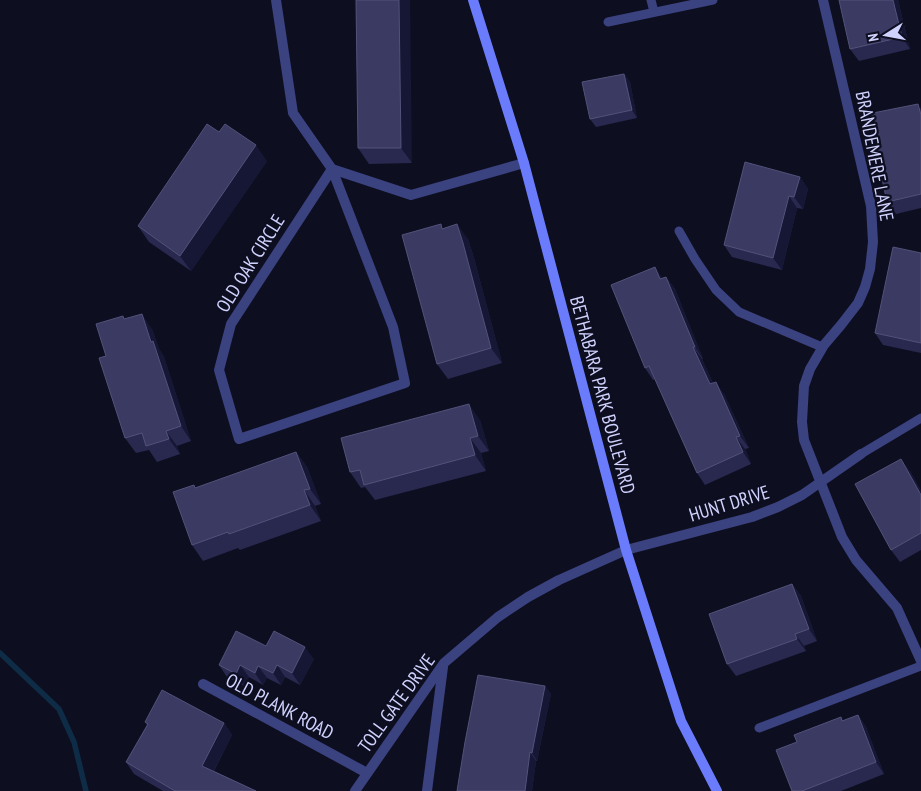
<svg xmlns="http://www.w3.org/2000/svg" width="921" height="791" font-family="'PT Sans Narrow',sans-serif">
  <rect width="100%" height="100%" fill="#0e0e21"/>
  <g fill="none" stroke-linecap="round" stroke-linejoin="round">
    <path stroke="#0e2c46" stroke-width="5.5" d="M 0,653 L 59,709 L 74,742 L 86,791"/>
    <g stroke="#3a427f" stroke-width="9">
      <path d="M 651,0 L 654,12"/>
      <path d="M 608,22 L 713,0"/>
      <path d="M 679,231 L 695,259 L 716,290 L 739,312 L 822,347"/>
      <path d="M 861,454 L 921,418"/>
      <path d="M 759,728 L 921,666"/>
    </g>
    <g stroke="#3a427f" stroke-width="10">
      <path d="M 276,0 L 293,113 L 332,169 L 411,195 L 524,163"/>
      <path d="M 823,0 L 871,206 L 873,242 L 870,269 L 865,287 L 858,303 L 841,325 L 824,345 L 810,369 L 804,386 L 802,422 L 804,440 L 842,537 L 856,560 L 897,608 L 921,661"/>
      <path d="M 332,169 L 393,327 L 405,383 L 239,439 L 219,370 L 231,324 Z"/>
      <path d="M 203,684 L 367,773"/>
      <path d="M 355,791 L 444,663 L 498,617 L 528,597 L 559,580 L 626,550 L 752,517 L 778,507 L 802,495 L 861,454"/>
      <path d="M 427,791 L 443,667"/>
    </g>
    <path stroke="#6a7cfb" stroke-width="10" d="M 473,0 L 524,163 L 626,550 L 681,721 L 717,791"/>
  </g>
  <g fill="#29284f">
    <path d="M 356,0 L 412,163 L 369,164 L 358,148 Z"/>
    <path d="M 898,0 L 910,49 L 859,61 L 850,49 Z"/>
    <path d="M 624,74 L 630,82 L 637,118 L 596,127 L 590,119 Z"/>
    <path d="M 921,107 L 921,208 L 896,214 L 887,202 Z"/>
    <path d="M 267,161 L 191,271 L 149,242 L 138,226 Z"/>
    <path d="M 800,177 L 808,189 L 803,209 L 797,208 L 782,270 L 732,257 L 724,245 Z"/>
    <path d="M 443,228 L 468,239 L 474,258 L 502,363 L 448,379 L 437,364 Z"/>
    <path d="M 921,253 L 921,353 L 883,345 L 875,333 Z"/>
    <path d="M 666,277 L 675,289 L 703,359 L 702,359 L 713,383 L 724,394 L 749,448 L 745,449 L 751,464 L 705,485 L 697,473 L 655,379 L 653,380 L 645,368 L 663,278 Z"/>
    <path d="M 125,319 L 152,329 L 159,349 L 164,357 L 191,441 L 177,446 L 180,454 L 157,462 L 149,450 L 136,453 L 125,438 L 106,356 Z"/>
    <path d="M 480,420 L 489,451 L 481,453 L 486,471 L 375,500 L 365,487 L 361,488 L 350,472 Z"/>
    <path d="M 296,452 L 307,467 L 321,504 L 315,506 L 321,521 L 240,550 L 238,548 L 203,561 L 192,545 L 196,488 Z"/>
    <path d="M 910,471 L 921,491 L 921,550 L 900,562 L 891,550 Z"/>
    <path d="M 792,584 L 801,596 L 817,641 L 804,646 L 806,651 L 736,676 L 727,664 Z"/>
    <path d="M 266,646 L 314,659 L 300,685 L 285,677 L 281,685 L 267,678 L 263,685 L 249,677 L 244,686 L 227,677 L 219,665 Z"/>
    <path d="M 545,686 L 551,694 L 537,761 L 536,761 L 532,791 L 457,791 Z"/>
    <path d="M 858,715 L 866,727 L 884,774 L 841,791 L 792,791 L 797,742 L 841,717 L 843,721 Z"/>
    <path d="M 145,722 L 224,723 L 232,735 L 214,771 L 256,791 L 163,791 L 134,774 L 126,762 L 147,725 Z"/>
  </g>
  <g fill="#161635">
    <path d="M 399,0 L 410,0 L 412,163 L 401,148 Z"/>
    <path d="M 893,0 L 898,0 L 910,49 L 902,37 Z"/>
    <path d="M 624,74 L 630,82 L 637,118 L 632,110 Z"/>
    <path d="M 256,145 L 267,161 L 191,271 L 180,256 Z"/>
    <path d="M 800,177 L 808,189 L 803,209 L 794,197 Z"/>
    <path d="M 789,196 L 797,208 L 782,270 L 773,258 Z"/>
    <path d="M 457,224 L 468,239 L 474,258 L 502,363 L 491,348 Z"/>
    <path d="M 655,267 L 663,279 L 660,279 Z"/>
    <path d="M 666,277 L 675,289 L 703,359 L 695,347 Z"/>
    <path d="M 142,314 L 152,329 L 159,349 L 164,357 L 191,441 L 181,426 L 151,342 Z"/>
    <path d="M 693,347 L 702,359 L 719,396 L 710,384 Z"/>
    <path d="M 716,382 L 724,394 L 749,448 L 740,436 Z"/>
    <path d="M 469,404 L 480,420 L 489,451 L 478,436 Z"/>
    <path d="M 166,431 L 177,446 L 180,454 L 169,439 Z"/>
    <path d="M 736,437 L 745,449 L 751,464 L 743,452 Z"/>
    <path d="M 470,438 L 481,453 L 486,471 L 475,455 Z"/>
    <path d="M 296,452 L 307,467 L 321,504 L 310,489 Z"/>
    <path d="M 901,459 L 910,471 L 921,491 L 921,495 Z"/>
    <path d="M 304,490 L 315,506 L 321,521 L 310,505 Z"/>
    <path d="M 792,584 L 801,596 L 817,641 L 809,629 Z"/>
    <path d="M 795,634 L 804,646 L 806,651 L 797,639 Z"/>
    <path d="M 305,647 L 314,659 L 300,685 L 292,673 Z"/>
    <path d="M 240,665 L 249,677 L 244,686 L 236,674 Z"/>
    <path d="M 277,665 L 285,677 L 281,685 L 273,673 Z"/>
    <path d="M 258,666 L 267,678 L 263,685 L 255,673 Z"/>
    <path d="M 545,686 L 551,694 L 537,761 L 532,753 Z"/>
    <path d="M 858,715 L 866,727 L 884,774 L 876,762 Z"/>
    <path d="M 224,723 L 232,735 L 210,778 L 202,766 Z"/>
    <path d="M 530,752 L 536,761 L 532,791 L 525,791 Z"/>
  </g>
  <g fill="#3b3a62" stroke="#52527a">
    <path d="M 356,0 L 399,0 L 401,148 L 358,148 Z"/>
    <path d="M 839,0 L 893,0 L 902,37 L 850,49 Z"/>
    <path d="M 624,74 L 632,110 L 590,119 L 582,82 Z"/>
    <path d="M 918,104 L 921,115 L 921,194 L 887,202 L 868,114 Z"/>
    <path d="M 207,124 L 219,132 L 225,124 L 256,145 L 180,256 L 138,226 Z"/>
    <path d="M 745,162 L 800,177 L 794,197 L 789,196 L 773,258 L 724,245 Z"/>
    <path d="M 441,224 L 442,229 L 457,224 L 463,243 L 491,348 L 437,364 L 402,235 Z"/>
    <path d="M 893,247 L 921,253 L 921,343 L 875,333 Z"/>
    <path d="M 655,267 L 660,279 L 666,277 L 695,347 L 693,347 L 710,384 L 716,382 L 740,436 L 736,437 L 743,452 L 697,473 L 649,366 L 645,368 L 611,285 Z"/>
    <path d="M 142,314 L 151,342 L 153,341 L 181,426 L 166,431 L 169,439 L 146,446 L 142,433 L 125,438 L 99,358 L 106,356 L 96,324 L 123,316 L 124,319 Z"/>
    <path d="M 469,404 L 478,436 L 470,438 L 475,455 L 364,485 L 360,470 L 350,472 L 341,438 Z"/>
    <path d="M 296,452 L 310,489 L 304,490 L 310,505 L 229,534 L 228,532 L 192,545 L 173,492 L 194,485 L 195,488 Z"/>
    <path d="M 901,459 L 921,495 L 921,533 L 891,550 L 855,484 Z"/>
    <path d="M 792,584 L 809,629 L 795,634 L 797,639 L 727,664 L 709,614 Z"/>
    <path d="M 236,631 L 266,646 L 274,631 L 305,647 L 292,673 L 277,665 L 273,673 L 258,666 L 255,673 L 240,665 L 236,674 L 219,665 Z"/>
    <path d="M 478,675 L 545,686 L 532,753 L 530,752 L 525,791 L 457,791 L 465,742 Z"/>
    <path d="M 162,690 L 224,723 L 202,766 L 256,791 L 175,791 L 126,762 L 148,724 L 145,722 Z"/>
    <path d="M 858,715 L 876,762 L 802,791 L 792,791 L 776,750 L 797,742 L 794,735 L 841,717 L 842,721 Z"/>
  </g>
  <g text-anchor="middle" stroke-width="4.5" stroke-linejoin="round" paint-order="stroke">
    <g font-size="19" fill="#d0d2fe" stroke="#0e0e21">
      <text transform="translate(875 156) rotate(79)" y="7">BRANDEMERE LANE</text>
      <text transform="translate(250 263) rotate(-58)" y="7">OLD OAK CIRCLE</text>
      <text transform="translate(603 395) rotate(75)" y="7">BETHABARA PARK BOULEVARD</text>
      <text transform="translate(729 503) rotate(-17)" y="7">HUNT DRIVE</text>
      <text transform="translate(396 703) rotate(-54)" y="7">TOLL GATE DRIVE</text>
      <text transform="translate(280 706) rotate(28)" y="7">OLD PLANK ROAD</text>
    </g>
  </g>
  <g transform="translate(886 35) rotate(259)" stroke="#0e0e21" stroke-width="4" paint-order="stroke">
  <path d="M0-4L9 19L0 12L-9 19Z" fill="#d0d2fe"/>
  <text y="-8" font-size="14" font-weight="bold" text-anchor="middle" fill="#d0d2fe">N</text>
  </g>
</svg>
